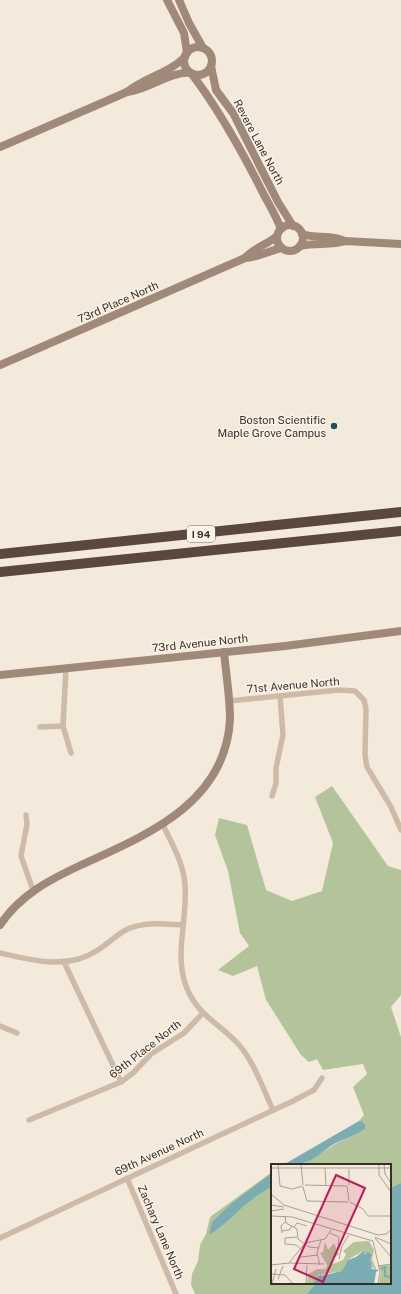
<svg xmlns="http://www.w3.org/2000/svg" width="401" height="1294" font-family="'Public Sans',sans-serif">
  <rect width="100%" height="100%" fill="#f4eadc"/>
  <g fill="#b4c49a">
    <path d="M 332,786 L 388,866 L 401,870 L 401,995 L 391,1007 L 401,1037 L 401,1183 L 390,1188 L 390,1165 L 302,1165 C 312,1159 321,1153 331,1147 C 341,1139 354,1137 365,1129 L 362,1121 L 359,1121 L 364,1115 L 353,1087 L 367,1074 L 363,1064 L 323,1070 L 317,1059 L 309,1062 L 301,1055 L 266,1000 L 257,966 L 233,976 L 218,970 L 249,946 L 240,933 L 228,871 L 215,835 L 219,818 L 247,825 L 266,890 L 292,901 L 322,891 L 333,843 L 315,797 Z"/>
    <path d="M 272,1172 L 272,1283 L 316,1283 L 307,1294 L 195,1294 L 191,1285 L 192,1274 L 198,1261 L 200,1245 L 206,1234 L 210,1217 Z"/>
  </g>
  <g fill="#79adb3">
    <path d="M 359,1121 L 362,1121 L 365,1125 L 365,1129 C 354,1137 341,1139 331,1146 C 311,1160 310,1165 283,1165 Z"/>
    <path d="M 272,1173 L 272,1187 C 247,1198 232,1221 209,1235 L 212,1222 L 231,1204 Z"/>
    <path d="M 401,1183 L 401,1294 L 307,1294 L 316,1283 L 390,1283 L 390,1188 Z"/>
  </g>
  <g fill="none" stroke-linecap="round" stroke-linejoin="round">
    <g stroke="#cdbaa7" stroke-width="5.5">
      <path d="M 66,668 L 63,726 L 71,753"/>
      <path d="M 229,701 L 339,690 L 355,691 L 364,700 L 366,709 L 365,755 L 367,767 L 391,807 L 401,830"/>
      <path d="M 40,727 L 63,726"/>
      <path d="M 272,796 L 276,783 L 276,768 L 283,735 L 280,696"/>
      <path d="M 26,815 L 27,824 L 21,856 L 33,890"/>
      <path d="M 163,825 C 172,844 183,862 185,884 C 188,918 174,954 186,986 C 197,1016 221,1024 240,1046 C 255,1064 263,1089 273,1110"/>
      <path d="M 0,953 C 26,959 52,966 79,959 C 95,954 105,945 118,935 C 137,920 160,924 183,925"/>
      <path d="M 64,962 L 121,1082"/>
      <path d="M 0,1026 L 17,1033"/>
      <path d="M 29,1120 L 121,1082 L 133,1073 L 151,1054 L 184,1033 L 202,1014"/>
      <path d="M 127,1178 L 176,1294"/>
      <path d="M 0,1238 L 293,1101 L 314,1090 L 322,1078"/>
    </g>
    <g stroke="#a08978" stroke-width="8">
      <path d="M 167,0 L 184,33 L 187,53"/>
      <path d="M 179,0 L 189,23 L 203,48"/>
      <circle cx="198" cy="61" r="14"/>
      <path d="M 211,66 L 216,90 L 233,113 L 278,202 L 293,226"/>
      <path d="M 127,92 C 149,90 169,71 191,73 C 218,108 239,146 259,185 C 266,200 275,213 281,229"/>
      <path d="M 0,147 L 127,92 C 145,77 168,74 185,57"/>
      <circle cx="290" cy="238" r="13"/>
      <path d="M 302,234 C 316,239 332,234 345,241"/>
      <path d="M 300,246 C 315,242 331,246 345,241 L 401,244"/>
      <path d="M 245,258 C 253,248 267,245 277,236"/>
      <path d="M 0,365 L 245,258 C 257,258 269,251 281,248"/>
      <path d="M 0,675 L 285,646 L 401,631"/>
      <path d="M 0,925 C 20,895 49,880 81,865 C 147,835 226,803 230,719 C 230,697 226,674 224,652"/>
    </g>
    <g stroke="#5a483e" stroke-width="10">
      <path d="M 0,554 L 401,512"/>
      <path d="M 0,572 L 401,531"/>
    </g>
  </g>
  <circle fill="#1a555d" stroke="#fbf3e8" stroke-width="1.5" cx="334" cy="426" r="4"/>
  <g text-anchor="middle" stroke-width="3" stroke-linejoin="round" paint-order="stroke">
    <rect fill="#fbf3e8" stroke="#726962" stroke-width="1" x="187" y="526" width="28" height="16" rx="3"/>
    <g font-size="10" font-weight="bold" fill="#382e28">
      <text x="201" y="538">I 94</text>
    </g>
    <g font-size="11" fill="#382e28" stroke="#fbf3e8">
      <text transform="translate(259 142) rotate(62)" y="4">Revere Lane North</text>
      <text transform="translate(118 302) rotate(-24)" y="4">73rd Place North</text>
      <text transform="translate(200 643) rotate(-6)" y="4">73rd Avenue North</text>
      <text transform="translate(293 685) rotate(-5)" y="4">71st Avenue North</text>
      <text transform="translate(145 1049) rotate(-38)" y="4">69th Place North</text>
      <text transform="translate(159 1152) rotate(-25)" y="4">69th Avenue North</text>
      <text transform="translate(161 1232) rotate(67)" y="4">Zachary Lane North</text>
    </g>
    <g font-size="11" fill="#382e28" stroke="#fbf3e8" text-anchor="end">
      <text x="326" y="424">Boston Scientific<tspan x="326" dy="13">Maple Grove Campus</tspan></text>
    </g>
  </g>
  <g transform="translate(271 1164)">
    <rect width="120" height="120" fill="#f4eadc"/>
    <path d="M 98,77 L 103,86 L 101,95 L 106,107 L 99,101 L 99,89 L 92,90 L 94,86 L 78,95 L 71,107 L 49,111 L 48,106 L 55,105 L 56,101 L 49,89 L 52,88 L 54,78 L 57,86 L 63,79 L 68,90 L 60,97 L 62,100 L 72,96 L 75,90 L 72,87 L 83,78 ZM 120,101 L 120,120 L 108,120 L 110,108 L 108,102 ZM 47,105 L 48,113 L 41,120 L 36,120 L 37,110 Z" fill="#b4c49a"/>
    <path d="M 94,86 L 93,91 L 97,88 L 101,91 L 99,95 L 101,105 L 108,106 L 105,108 L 103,120 L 41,120 L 49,111 L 47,106 L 40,107 L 55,104 L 48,106 L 50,112 L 71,107 L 77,96 L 85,93 Z" fill="#79adb3"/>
    <path fill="none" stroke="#79adb3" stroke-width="2" d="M 110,105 L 114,103 L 114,112 L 120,113"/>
    <path fill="none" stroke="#a99f94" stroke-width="1" d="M 7,0 L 9,22 L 21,25 L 32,22M 30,0 L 32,21M 108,0 L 108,11 L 120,28M 113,0 L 114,10 L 120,19M 0,4 L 120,4M 54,4 L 55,22M 78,5 L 78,21M 34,21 L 76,22 L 78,37M 32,23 L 36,37 L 77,38M 0,30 L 13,41 L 107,71 L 115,70 L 120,66M 79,38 L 92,45 L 97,52 L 120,52M 0,41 L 13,43M 0,47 L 13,45M 0,52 L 21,53 L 102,77 L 109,108 L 107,120M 14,52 L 15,59 L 26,65 L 27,75 L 38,83 L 48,84M 23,63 L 26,59 L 36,62M 11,67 L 18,66 L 21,62M 11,69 L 10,62 L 14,58M 59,69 L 68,73 L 67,84 L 70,86M 26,73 L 14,74 L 14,80 L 25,81 L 32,87M 104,73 L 120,80M 104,74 L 120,93M 30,93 L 47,91M 68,95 L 71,82 L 78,71M 18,99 L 53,100M 0,101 L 18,99 L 34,79 L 54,75 L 60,66M 49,101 L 46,89 L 50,76M 107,102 L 120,100M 0,110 L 14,111 L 22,120M 7,115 L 12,102M 1,120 L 5,105M 35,120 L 36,101"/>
    <path fill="#c2185b" fill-opacity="0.15" stroke="#c2185b" stroke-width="2" d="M 65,11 L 94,24 L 52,118 L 23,105 Z"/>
    <rect width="120" height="120" fill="none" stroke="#382e28" stroke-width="2"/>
  </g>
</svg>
